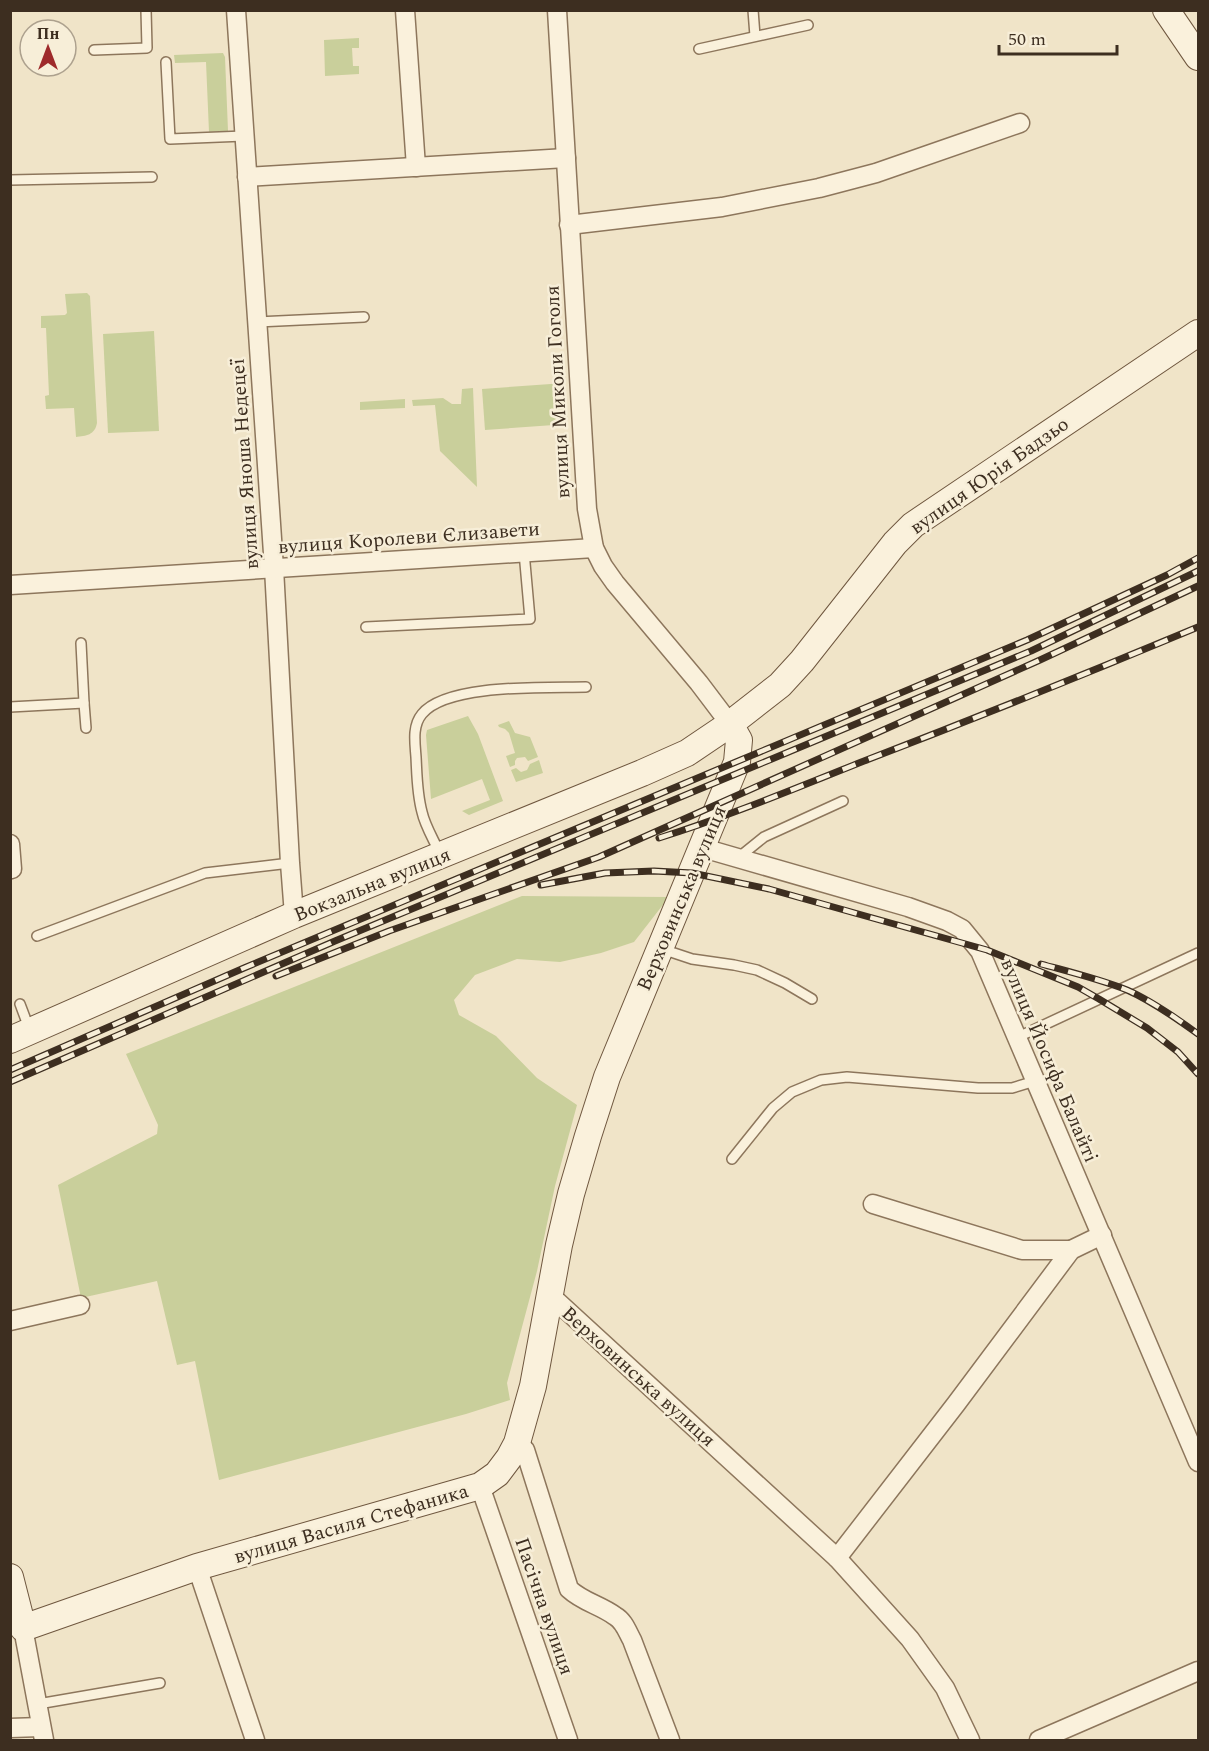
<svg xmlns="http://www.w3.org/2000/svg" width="1209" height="1751" font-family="Spectral,serif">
  <rect width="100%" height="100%" fill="#f0e4c8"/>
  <g fill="#c9cf9b">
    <path d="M 359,38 L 359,48 L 352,48 L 353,66 L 359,66 L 359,74 L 325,76 L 324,40 Z"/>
    <path d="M 223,53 L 225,57 L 228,131 L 209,132 L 206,62 L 175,63 L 174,55 Z"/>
    <path d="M 87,293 L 90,296 L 97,423 C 95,435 86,436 76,437 L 74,408 L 46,409 L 45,396 L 49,395 L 46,328 L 41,328 L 41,316 L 65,315 L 67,313 L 65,294 Z"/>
    <path d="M 154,331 L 159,431 L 108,433 L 103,334 Z"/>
    <path d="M 565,383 L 568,424 L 485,430 L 482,389 Z"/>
    <path d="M 473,388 L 477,487 L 440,451 L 435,405 L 413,406 L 412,400 L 443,398 L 452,404 L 461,404 L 462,389 Z"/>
    <path d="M 405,399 L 405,408 L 360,410 L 360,402 Z"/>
    <path d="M 468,716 L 478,734 L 503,801 L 469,815 L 462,811 L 490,800 L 482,779 L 431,799 L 426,735 L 427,730 Z"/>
    <path d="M 509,721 L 515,733 L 530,737 L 538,757 L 528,761 L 525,757 L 517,758 L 515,761 L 515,765 L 510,767 L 506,756 L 515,753 L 509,733 L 505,729 L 499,727 L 498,725 Z"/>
    <path d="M 539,760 L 543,773 L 516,782 L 511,770 L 516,768 L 521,772 L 527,770 L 530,764 Z"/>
    <path d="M 522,896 L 669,897 L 634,942 L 601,953 L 560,962 L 517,959 L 475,975 L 454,1000 L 459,1015 L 496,1036 L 537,1078 L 577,1105 L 555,1186 L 537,1271 L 507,1383 L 510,1400 L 466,1414 L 219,1480 L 195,1361 L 177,1365 L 157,1281 L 81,1298 L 58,1185 L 157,1134 L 158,1125 L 126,1054 Z"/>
  </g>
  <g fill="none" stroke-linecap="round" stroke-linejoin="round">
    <defs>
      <g id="lane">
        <path d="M 753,10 L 755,36"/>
        <path d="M 699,49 L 808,25"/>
        <path d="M 94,50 L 147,48 L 146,10"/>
        <path d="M 166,62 L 170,139 L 244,136"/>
        <path d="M 10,180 L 152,177"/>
        <path d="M 257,322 L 364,317"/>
        <path d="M 366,627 L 530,619 L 524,552"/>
        <path d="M 84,703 L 86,728"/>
        <path d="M 10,707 L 84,703 L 81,643"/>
        <path d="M 440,854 C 434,840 425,826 422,812 C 417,794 417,776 416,757 C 415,743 412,726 422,714 C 447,683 548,688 586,687"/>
        <path d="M 738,858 L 764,837 L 843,801"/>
        <path d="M 37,936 L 205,873 L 290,863"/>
        <path d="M 662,949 L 692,959 L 734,965 L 757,970 L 785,983 L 812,999"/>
        <path d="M 20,1004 L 29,1028"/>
        <path d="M 1016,1038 L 1198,953"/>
        <path d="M 732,1159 L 773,1108 L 792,1092 L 821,1080 L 847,1077 L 978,1088 L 1012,1088 L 1035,1081"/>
        <path d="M 38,1704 L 160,1683"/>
      </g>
      <g id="street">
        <path d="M 236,10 L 274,568 L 290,863 L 294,915"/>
        <path d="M 405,10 L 416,167"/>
        <path d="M 557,10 L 587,509 L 594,548 L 603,566 L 615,583 L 699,683 L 730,724"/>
        <path d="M 247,177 L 566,158"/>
        <path d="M 569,225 L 722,207 L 819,188 L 876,173 L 1020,123"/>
        <path d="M 10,585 L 594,548"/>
        <path d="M 10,844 L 12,869"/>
        <path d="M 703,848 L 908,907 L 947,921 L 962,929 L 980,951 L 1198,1462"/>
        <path d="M 873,1204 L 1022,1250 L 1071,1250"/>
        <path d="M 550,1295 L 837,1558 L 956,1404 L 1071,1250 L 1102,1235"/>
        <path d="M 10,1321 L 80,1305"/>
        <path d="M 517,1443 L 525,1450 L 569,1589 C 583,1602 600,1605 615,1616 C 624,1621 627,1631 632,1640 L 670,1740"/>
        <path d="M 480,1486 L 568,1740"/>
        <path d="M 837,1558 L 910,1639 L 945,1688 L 970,1740"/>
        <path d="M 197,1567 L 255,1740"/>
        <path d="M 23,1628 L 44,1740"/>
        <path d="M 10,1728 L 41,1727"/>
        <path d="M 1039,1740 L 1198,1671"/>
      </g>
      <g id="secondary">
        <path d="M 1166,10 L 1198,57"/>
        <path d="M 10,1040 L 294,915 L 642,773 L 687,753 L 730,724 L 780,685 L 802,661 L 895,543 L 913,525 L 1198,333"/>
        <path d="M 10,1577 L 23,1628 L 197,1567 L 480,1486 L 497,1474 L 509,1458 L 517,1443 L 533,1386 L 559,1245 L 571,1194 L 588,1136 L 607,1077 L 737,762 L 739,740 L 730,724"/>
      </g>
    </defs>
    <use href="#lane" stroke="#8d765c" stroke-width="12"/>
    <use href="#street" stroke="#8d765c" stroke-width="21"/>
    <use href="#secondary" stroke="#6f573f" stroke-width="28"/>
    <use href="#lane" stroke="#faf1dc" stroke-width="9"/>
    <use href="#street" stroke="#faf1dc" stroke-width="18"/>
    <use href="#secondary" stroke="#faf1dc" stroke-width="26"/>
    <defs>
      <g id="rail">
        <path d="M 659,838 C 729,816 796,788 864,761 C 976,718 1088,673 1198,627"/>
        <path d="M 541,885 L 605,873 L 654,871 L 692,873 L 769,889 L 987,950 L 1078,987 L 1099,999 L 1147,1028 L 1178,1052 L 1198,1074"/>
        <path d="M 1041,964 C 1070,972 1099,979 1127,990 C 1152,1001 1176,1018 1198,1034"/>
        <path d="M 276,976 L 389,931 L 599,857 L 1040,660 L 1198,586"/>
        <path d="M 10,1070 L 244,968 L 1027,640 L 1167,575 L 1198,558"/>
        <path d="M 10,1082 L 335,941 L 1031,651 L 1198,571"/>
      </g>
    </defs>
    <use href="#rail" stroke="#3d2e20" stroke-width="7"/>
    <use href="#rail" stroke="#f7eed8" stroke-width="4.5" stroke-dasharray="14" stroke-linecap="butt"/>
  </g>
  <g text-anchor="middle" stroke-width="5" stroke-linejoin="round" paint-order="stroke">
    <g font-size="20" fill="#3d2e20" stroke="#f7eed8">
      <text transform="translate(557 392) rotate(-93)" y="7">вулиця Миколи Гоголя</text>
      <text transform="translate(244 464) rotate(-94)" y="7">вулиця Яноша Недецеї</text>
      <text transform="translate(989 475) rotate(-35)" y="7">вулиця Юрія Бадзьо</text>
      <text transform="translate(409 537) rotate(-4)" y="7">вулиця Королеви Єлизавети</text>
      <text transform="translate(372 884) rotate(-22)" y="7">Вокзальна вулиця</text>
      <text transform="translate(681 898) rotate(-67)" y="7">Верховинська вулиця</text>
      <text transform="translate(1050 1060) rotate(67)" y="7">вулиця Йосифа Балайті</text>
      <text transform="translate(639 1376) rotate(42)" y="7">Верховинська вулиця</text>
      <text transform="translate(351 1523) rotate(-16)" y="7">вулиця Василя Стефаника</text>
      <text transform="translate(545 1606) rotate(71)" y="7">Пасічна вулиця</text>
    </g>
  </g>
  <rect width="1209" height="1751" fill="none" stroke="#3d2e20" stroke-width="24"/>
  <g transform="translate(48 48)"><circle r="28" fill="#f7eed8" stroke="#ada18e" stroke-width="1.5"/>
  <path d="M0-4.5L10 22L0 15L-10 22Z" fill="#9e2a2b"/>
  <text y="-9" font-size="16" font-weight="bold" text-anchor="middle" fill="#3d2e20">Пн</text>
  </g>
  <path d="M999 45v9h118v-9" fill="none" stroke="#3d2e20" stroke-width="3"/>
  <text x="1008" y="45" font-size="18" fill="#3d2e20" stroke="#f7eed8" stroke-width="4.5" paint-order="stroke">50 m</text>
</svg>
